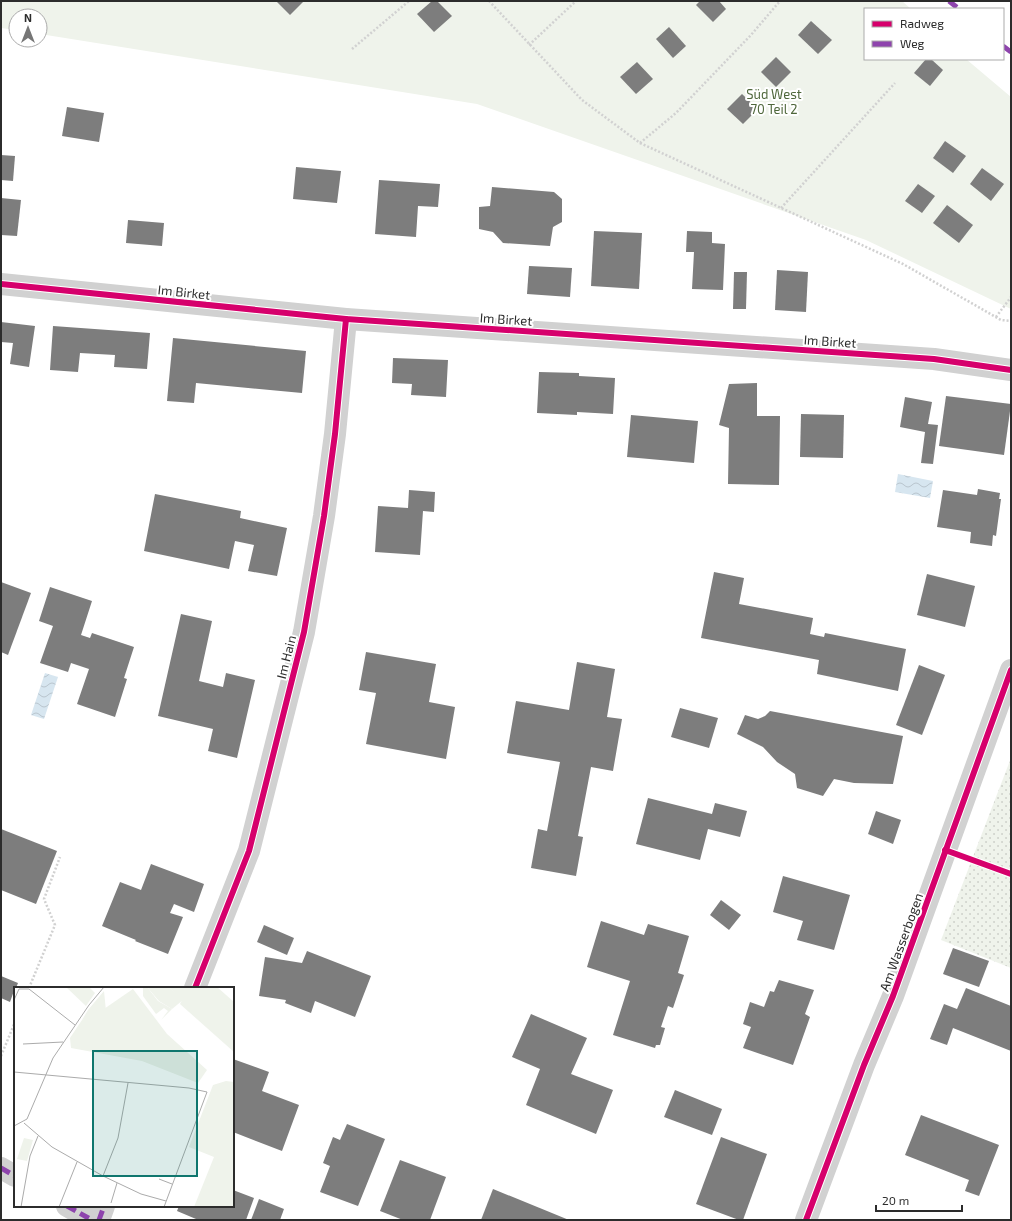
<svg xmlns="http://www.w3.org/2000/svg" width="1012" height="1221" font-family="'Exo 2',sans-serif">
  <defs>
    <pattern id="park-dots" width="8" height="8" patternUnits="userSpaceOnUse"><rect width="8" height="8" fill="#eff3eb"/><path d="M2 2h.1M6 6h.1" fill="none" stroke="#cdd0ca" stroke-width="1.8" stroke-linecap="round"/></pattern>
    <pattern id="water-waves" width="16" height="10" patternUnits="userSpaceOnUse"><rect width="16" height="10" fill="#d7e6f0"/><path d="M0 5q4-4 8 0t8 0" fill="none" stroke="#b9c5ce"/></pattern>
  </defs>
  <rect width="100%" height="100%" fill="#fff"/>
  <path fill="url(#park-dots)" d="M 1011,758 L 1011,968 L 941,940 Z"/>
  <path fill="#eff3eb" d="M 1,1 L 902,1 L 911,9 L 865,9 L 865,59 L 966,59 L 1011,97 L 1011,309 L 866,240 L 477,104 L 40,34 L 40,16 L 16,16 L 16,30 L 1,28 Z"/>
  <g fill="url(#water-waves)">
    <path d="M 898,474 L 933,481 L 930,498 L 895,492 Z"/>
    <path d="M 45,673 L 58,677 L 44,719 L 31,715 Z"/>
  </g>
  <g fill="#7d7d7d">
    <path d="M 276,1 L 304,1 L 290,15 Z"/>
    <path d="M 432,1 L 437,1 L 452,16 L 434,32 L 417,14 Z"/>
    <path d="M 700,1 L 719,1 L 726,9 L 713,22 L 696,5 Z"/>
    <path d="M 811,21 L 832,40 L 818,54 L 798,35 Z"/>
    <path d="M 669,27 L 686,46 L 673,58 L 656,39 Z"/>
    <path d="M 776,57 L 791,72 L 776,87 L 761,72 Z"/>
    <path d="M 926,59 L 931,59 L 943,70 L 930,86 L 914,73 Z"/>
    <path d="M 637,62 L 653,79 L 636,94 L 620,77 Z"/>
    <path d="M 742,94 L 758,109 L 743,124 L 727,109 Z"/>
    <path d="M 67,107 L 104,113 L 99,142 L 62,136 Z"/>
    <path d="M 945,141 L 966,156 L 953,173 L 933,158 Z"/>
    <path d="M 1,155 L 15,156 L 13,181 L 1,180 Z"/>
    <path d="M 296,167 L 341,171 L 337,203 L 293,199 Z"/>
    <path d="M 982,168 L 1004,184 L 991,201 L 970,184 Z"/>
    <path d="M 379,180 L 440,184 L 438,207 L 418,206 L 416,237 L 375,234 Z"/>
    <path d="M 918,184 L 935,196 L 922,213 L 905,201 Z"/>
    <path d="M 492,187 L 554,192 L 562,199 L 562,222 L 553,227 L 550,246 L 503,243 L 493,232 L 479,229 L 479,207 L 490,206 Z"/>
    <path d="M 1,198 L 21,200 L 17,236 L 1,235 Z"/>
    <path d="M 947,205 L 973,225 L 959,243 L 933,223 Z"/>
    <path d="M 128,220 L 164,223 L 162,246 L 126,243 Z"/>
    <path d="M 594,231 L 642,233 L 639,289 L 591,286 Z"/>
    <path d="M 687,231 L 712,232 L 712,243 L 725,244 L 723,290 L 692,289 L 694,252 L 686,252 Z"/>
    <path d="M 529,266 L 572,268 L 570,297 L 527,294 Z"/>
    <path d="M 777,270 L 808,272 L 806,312 L 775,310 Z"/>
    <path d="M 734,272 L 747,272 L 746,309 L 733,309 Z"/>
    <path d="M 1,322 L 35,326 L 29,367 L 10,364 L 13,343 L 1,342 Z"/>
    <path d="M 53,326 L 150,333 L 147,369 L 114,367 L 115,355 L 80,353 L 78,372 L 50,370 Z"/>
    <path d="M 173,338 L 306,351 L 302,393 L 196,383 L 194,403 L 167,401 Z"/>
    <path d="M 393,358 L 448,360 L 446,397 L 411,395 L 412,384 L 392,383 Z"/>
    <path d="M 539,372 L 579,373 L 579,376 L 615,378 L 613,414 L 577,412 L 577,415 L 537,413 Z"/>
    <path d="M 757,383 L 757,416 L 780,416 L 779,485 L 728,484 L 729,428 L 719,425 L 729,384 Z"/>
    <path d="M 946,396 L 1011,404 L 1004,455 L 939,446 Z"/>
    <path d="M 905,397 L 932,402 L 928,424 L 938,425 L 933,464 L 921,463 L 925,432 L 900,427 Z"/>
    <path d="M 801,414 L 844,415 L 843,458 L 800,457 Z"/>
    <path d="M 631,415 L 698,421 L 694,463 L 627,457 Z"/>
    <path d="M 978,489 L 1000,493 L 999,499 L 1001,499 L 996,536 L 993,535 L 992,546 L 970,543 L 971,532 L 937,527 L 943,490 L 977,495 Z"/>
    <path d="M 409,490 L 435,492 L 434,512 L 423,511 L 420,555 L 375,552 L 378,506 L 408,508 Z"/>
    <path d="M 155,494 L 241,511 L 240,518 L 287,528 L 277,576 L 248,571 L 254,545 L 235,541 L 229,569 L 144,551 Z"/>
    <path d="M 714,572 L 744,578 L 739,604 L 813,618 L 810,634 L 824,637 L 825,633 L 906,649 L 898,691 L 817,674 L 819,660 L 701,638 Z"/>
    <path d="M 927,574 L 975,586 L 965,627 L 917,615 Z"/>
    <path d="M 1,582 L 31,593 L 8,655 L 1,652 Z"/>
    <path d="M 50,587 L 92,601 L 81,635 L 90,638 L 92,633 L 134,647 L 124,678 L 127,679 L 115,717 L 77,704 L 89,669 L 71,663 L 68,672 L 40,663 L 53,626 L 39,621 Z"/>
    <path d="M 181,614 L 212,621 L 199,681 L 223,687 L 226,673 L 255,680 L 237,758 L 208,751 L 213,729 L 158,716 Z"/>
    <path d="M 366,652 L 436,664 L 429,702 L 455,707 L 446,759 L 366,744 L 376,693 L 359,690 Z"/>
    <path d="M 577,662 L 615,669 L 607,717 L 622,719 L 613,771 L 591,767 L 578,836 L 583,837 L 576,876 L 531,868 L 538,829 L 547,831 L 560,762 L 507,753 L 516,701 L 569,710 Z"/>
    <path d="M 919,665 L 945,675 L 922,735 L 896,725 Z"/>
    <path d="M 680,708 L 718,718 L 709,748 L 671,737 Z"/>
    <path d="M 770,711 L 903,736 L 893,784 L 854,783 L 834,779 L 823,796 L 797,788 L 795,774 L 777,762 L 763,747 L 737,734 L 745,715 L 758,719 L 765,716 Z"/>
    <path d="M 648,798 L 712,814 L 715,803 L 747,811 L 740,837 L 708,829 L 700,860 L 636,844 Z"/>
    <path d="M 876,811 L 901,820 L 893,844 L 868,834 Z"/>
    <path d="M 1,829 L 57,851 L 36,904 L 1,890 Z"/>
    <path d="M 151,864 L 204,884 L 194,912 L 174,904 L 170,913 L 183,917 L 168,954 L 135,941 L 136,940 L 102,926 L 120,882 L 141,890 Z"/>
    <path d="M 783,876 L 850,895 L 834,950 L 797,940 L 803,921 L 773,912 Z"/>
    <path d="M 721,900 L 741,915 L 729,930 L 710,915 Z"/>
    <path d="M 601,921 L 644,935 L 648,924 L 689,936 L 678,973 L 684,975 L 673,1008 L 668,1006 L 661,1027 L 665,1028 L 660,1045 L 656,1045 L 655,1048 L 613,1035 L 630,981 L 587,967 Z"/>
    <path d="M 264,925 L 294,938 L 287,955 L 257,942 Z"/>
    <path d="M 953,948 L 989,961 L 979,987 L 943,974 Z"/>
    <path d="M 307,951 L 371,976 L 355,1017 L 315,1001 L 311,1013 L 285,1003 L 286,1000 L 259,996 L 265,957 L 302,963 Z"/>
    <path d="M 1,976 L 18,983 L 16,988 L 15,988 L 10,1002 L 1,998 Z"/>
    <path d="M 779,980 L 814,990 L 805,1014 L 810,1017 L 793,1065 L 743,1048 L 751,1027 L 743,1024 L 750,1002 L 764,1007 L 770,991 L 774,992 Z"/>
    <path d="M 966,988 L 1011,1006 L 1011,1051 L 953,1028 L 947,1045 L 930,1039 L 944,1004 L 957,1009 Z"/>
    <path d="M 531,1014 L 587,1038 L 571,1074 L 613,1090 L 596,1134 L 526,1105 L 540,1069 L 512,1057 Z"/>
    <path d="M 233,1059 L 269,1072 L 262,1091 L 299,1105 L 282,1151 L 233,1132 Z"/>
    <path d="M 675,1090 L 722,1109 L 712,1135 L 664,1117 Z"/>
    <path d="M 921,1115 L 999,1145 L 979,1196 L 965,1191 L 969,1180 L 905,1155 Z"/>
    <path d="M 347,1124 L 385,1139 L 358,1206 L 320,1192 L 330,1166 L 323,1163 L 333,1137 L 340,1140 Z"/>
    <path d="M 721,1137 L 767,1154 L 743,1220 L 739,1220 L 696,1204 Z"/>
    <path d="M 400,1160 L 446,1177 L 430,1220 L 403,1220 L 380,1211 Z"/>
    <path d="M 493,1189 L 569,1220 L 481,1220 Z"/>
    <path d="M 233,1190 L 254,1198 L 246,1220 L 195,1220 L 196,1219 L 177,1211 L 179,1206 L 233,1206 Z"/>
    <path d="M 259,1199 L 284,1209 L 280,1220 L 251,1220 Z"/>
  </g>
  <g fill="none" stroke-linecap="round" stroke-linejoin="round">
    <g stroke="#d1d1d1" stroke-width="2.5" stroke-dasharray="2 2" stroke-linecap="butt">
      <path d="M 489,1 L 582,100 L 640,143 L 903,264 L 1001,320 L 1011,321"/>
      <path d="M 529,45 L 576,1"/>
      <path d="M 352,49 L 409,1"/>
      <path d="M 640,143 L 676,113 L 751,35 L 780,1"/>
      <path d="M 781,208 L 895,83"/>
      <path d="M 996,317 L 1011,297"/>
      <path d="M 29,988 L 55,925 L 44,899 L 60,857"/>
      <path d="M 1,1056 L 15,1022"/>
    </g>
    <g stroke="#d1d1d1" stroke-width="22">
      <path d="M 1,284 L 346,319 L 934,359 L 1011,370"/>
      <path d="M 195,988 L 249,851 L 304,632 L 324,516 L 335,434 L 346,319"/>
      <path d="M 1,1168 L 15,1176"/>
      <path d="M 67,1206 L 92,1220"/>
      <path d="M 99,1220 L 104,1206"/>
      <path d="M 806,1220 L 864,1065 L 893,996 L 1011,670"/>
    </g>
    <g stroke="#8e44ad" stroke-width="5" stroke-dasharray="10 5" stroke-linecap="butt">
      <path d="M 949,1 L 959,9"/>
      <path d="M 1003,46 L 1011,52"/>
      <path d="M 1,1168 L 15,1176"/>
      <path d="M 67,1206 L 92,1220"/>
      <path d="M 99,1220 L 104,1206"/>
    </g>
    <defs>
      <g id="cycleway">
        <path d="M 1,284 L 346,319 L 934,359 L 1011,370"/>
        <path d="M 945,850 L 1011,874"/>
        <path d="M 195,988 L 249,851 L 304,632 L 324,516 L 335,434 L 346,319"/>
        <path d="M 806,1220 L 864,1065 L 893,996 L 1011,670"/>
      </g>
    </defs>
    <use href="#cycleway" stroke="#fff" stroke-width="8"/>
    <use href="#cycleway" stroke="#d6006c" stroke-width="6"/>
  </g>
  <g text-anchor="middle" stroke-width="4" stroke-linejoin="round" paint-order="stroke">
    <g font-size="13" fill="#4f673b" stroke="#fff">
      <text x="774" y="99">Süd West<tspan x="774" dy="15">70 Teil 2</tspan></text>
    </g>
    <g font-size="13" fill="#2c2c2c" stroke="#fff">
      <text transform="translate(184 292) rotate(6)" y="5">Im Birket</text>
      <text transform="translate(506 319) rotate(4)" y="5">Im Birket</text>
      <text transform="translate(830 341) rotate(4)" y="5">Im Birket</text>
      <text transform="translate(286 657) rotate(-76)" y="5">Im Hain</text>
      <text transform="translate(901 942) rotate(-70)" y="5">Am Wasserbogen</text>
    </g>
  </g>
  <g transform="translate(14 987)">
    <rect width="220" height="220" fill="#fff"/>
    <path d="M 129,0 L 133,0 L 144,14 L 158,22 L 147,33 L 154,24 L 150,21 L 142,27 L 129,9 Z" fill="#eff3eb"/>
    <path d="M 52,0 L 75,0 L 81,6 L 72,19 ZM 133,0 L 155,0 L 169,13 L 158,22 L 145,14 ZM 90,4 L 92,24 L 68,33 L 74,23 Z" fill="#eff3eb"/>
    <path d="M 212,94 L 220,95 L 220,220 L 180,220 L 200,170 L 175,160 L 199,98 ZM 10,151 L 19,153 L 13,174 L 3,172 Z" fill="#eff3eb"/>
    <path d="M 155,0 L 203,0 L 220,15 L 220,65 L 166,17 L 168,13 ZM 119,2 L 153,47 L 193,83 L 184,96 L 128,74 L 57,61 L 56,51 L 68,33 L 85,22 L 87,24 Z" fill="#eff3eb"/>
    <path fill="none" stroke="#ababab" stroke-width="1" d="M 0,13 L 5,2 L 15,2 L 61,38M 9,57 L 49,55M 0,85 L 175,101 L 193,105 L 150,220M 10,136 L 38,160 L 89,189 L 127,207 L 152,214M 0,139 L 13,132 L 39,71 L 75,18 L 90,0M 89,189 L 104,151 L 114,96M 145,192 L 158,197M 97,216 L 103,196M 7,220 L 16,169 L 24,149M 45,220 L 63,175"/>
    <path fill="#0f766e" fill-opacity="0.15" stroke="#0f766e" stroke-width="2" d="M 79,64 L 183,64 L 183,189 L 79,189 Z"/>
    <rect width="220" height="220" fill="none" stroke="#2c2c2c" stroke-width="2"/>
  </g>
  <rect width="1012" height="1221" fill="none" stroke="#2c2c2c" stroke-width="4"/>
  <rect x="864" y="8" width="140" height="52" fill="#ffffff" stroke="#ababab"/>
  <rect x="872" y="21" width="20" height="6" fill="#d6006c" stroke="#ababab"/>
  <text x="900" y="28" font-size="12" fill="#2c2c2c">Radweg</text>
  <rect x="872" y="41" width="20" height="6" fill="#8e44ad" stroke="#ababab"/>
  <text x="900" y="48" font-size="12" fill="#2c2c2c">Weg</text>
  <g transform="translate(28 28)"><circle r="19" fill="#ffffff" stroke="#ababab"/>
  <path d="M0-3L7 15L0 10L-7 15Z" fill="#767676"/>
  <text y="-6" font-size="11" font-weight="bold" text-anchor="middle" fill="#2c2c2c">N</text>
  </g>
  <path d="M876 1205v6h86v-6" fill="none" stroke="#2c2c2c" stroke-width="2"/>
  <text x="882" y="1205" font-size="12" fill="#2c2c2c" stroke="#ffffff" stroke-width="3" paint-order="stroke">20 m</text>
</svg>
